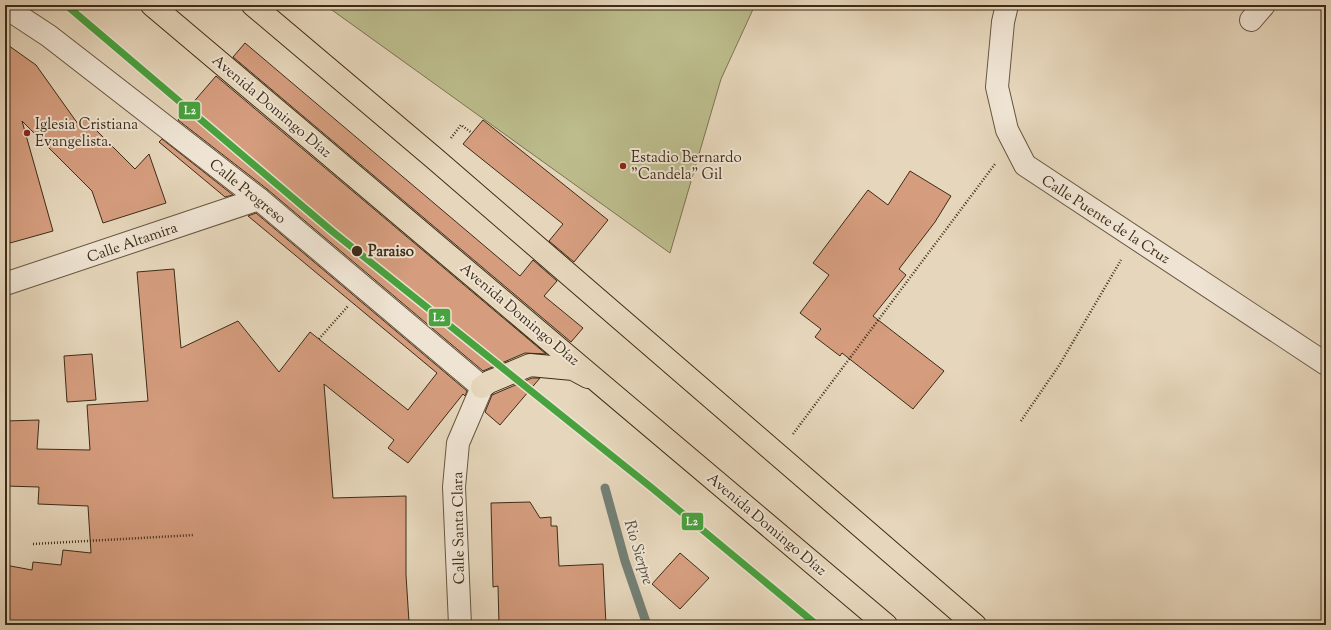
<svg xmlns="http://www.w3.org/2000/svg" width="1331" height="630" font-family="'Sorts Mill Goudy',serif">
  <rect width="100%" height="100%" fill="#e6d6bb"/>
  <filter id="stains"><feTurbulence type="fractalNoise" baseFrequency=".005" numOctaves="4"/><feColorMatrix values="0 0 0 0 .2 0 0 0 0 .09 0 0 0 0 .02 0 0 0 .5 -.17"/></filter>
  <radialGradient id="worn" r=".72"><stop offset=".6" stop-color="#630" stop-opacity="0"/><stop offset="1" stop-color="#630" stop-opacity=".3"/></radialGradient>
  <path fill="#bcbc8c" stroke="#7c7452" d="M 325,5 L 755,5 L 721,79 L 670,253 Z"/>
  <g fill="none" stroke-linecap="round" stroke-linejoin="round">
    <path stroke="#738076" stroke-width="9" d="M 605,488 L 625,561 L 647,625"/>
  </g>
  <g fill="#d59d7e" stroke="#3d2c17">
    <path d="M 5,43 L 36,65 L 78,124 L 84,118 L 135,169 L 149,154 L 166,203 L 103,223 L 92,191 L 22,121 L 53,231 L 10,243 L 5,225 Z"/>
    <path d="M 245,43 L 520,276 L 533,260 L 557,281 L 544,296 L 583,328 L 571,342 L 233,57 Z"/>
    <path d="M 216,76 L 546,354 L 525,353 L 483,371 L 267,189 L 178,120 Z"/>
    <path d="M 483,120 L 608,220 L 574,262 L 549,241 L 563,224 L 463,144 Z"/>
    <path d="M 162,139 L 233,195 L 225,197 L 159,142 Z"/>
    <path d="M 910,171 L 951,196 L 935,222 L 899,269 L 906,275 L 873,316 L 944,371 L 913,409 L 842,353 L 840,356 L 815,337 L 821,329 L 800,313 L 829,275 L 813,263 L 868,190 L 888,205 Z"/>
    <path d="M 256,213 L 467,391 L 465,396 L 463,394 L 408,463 L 388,448 L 394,440 L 324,384 L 333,498 L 406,496 L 406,575 L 409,622 L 362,625 L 5,625 L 5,565 L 32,570 L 33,562 L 61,565 L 63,550 L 91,553 L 88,506 L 38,504 L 39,487 L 5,486 L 5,421 L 39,420 L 37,449 L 90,450 L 87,405 L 148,401 L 137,272 L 174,269 L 181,348 L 238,321 L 279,372 L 310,332 L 408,410 L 437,373 L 248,216 Z"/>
    <path d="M 92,354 L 96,400 L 67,402 L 64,356 Z"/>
    <path d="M 532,378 L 540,378 L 500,425 L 485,412 L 492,395 Z"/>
    <path d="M 530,502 L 540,518 L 551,517 L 551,526 L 557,526 L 559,566 L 603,564 L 606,625 L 499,625 L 498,586 L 493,587 L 491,503 Z"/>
    <path d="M 680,553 L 709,578 L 680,609 L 652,584 Z"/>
  </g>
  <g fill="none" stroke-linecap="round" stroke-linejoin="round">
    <defs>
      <g id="minor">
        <path d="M 1007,5 L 1003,22 L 997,87 L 1007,130 L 1025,165 L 1326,364"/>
        <path d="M 5,7 L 49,36 L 259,199 L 482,387 L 458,443 L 454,487 L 460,625"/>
        <path d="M 1251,20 L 1264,5"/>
        <path d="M 5,284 L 259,199"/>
      </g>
      <g id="primary">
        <path d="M 152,5 L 886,625"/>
        <path d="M 253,5 L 434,158 L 975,625"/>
        <path d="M 482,387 L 489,382 L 530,365 L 573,369 L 588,377"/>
      </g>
    </defs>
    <use href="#minor" stroke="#675640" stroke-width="24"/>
    <use href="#primary" stroke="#3d2c17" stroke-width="24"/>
    <g stroke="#3d2c17" stroke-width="2.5" stroke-dasharray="1 2" stroke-linecap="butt">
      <path d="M 451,138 L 461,125 L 472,133"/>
      <path d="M 5,240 L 9,255"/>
      <path d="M 319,339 L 348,306"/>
      <path d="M 1021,421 L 1060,364 L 1121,260"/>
      <path d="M 793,434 L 995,164"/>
      <path d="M 33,544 L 194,535"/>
    </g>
    <use href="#minor" stroke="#efe4d3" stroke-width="22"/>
    <use href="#primary" stroke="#e6d6bb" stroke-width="22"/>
    <defs>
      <path id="metro-1" d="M 66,5 L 333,232 L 652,488 L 817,625"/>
    </defs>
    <use href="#metro-1" stroke="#efe4d3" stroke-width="10"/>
    <use href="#metro-1" stroke="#48a23e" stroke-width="7"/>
  </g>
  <g fill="#8f2418" stroke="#efe4d3" stroke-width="1.5">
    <circle cx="27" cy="133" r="4"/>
    <circle cx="623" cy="166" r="4"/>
  </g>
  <circle fill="#3d2c17" stroke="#efe4d3" stroke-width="1.5" cx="357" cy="251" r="6"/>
  <g text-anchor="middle" stroke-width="4" stroke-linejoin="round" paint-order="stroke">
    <g font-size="15" fill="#3d2c17" stroke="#efe4d3">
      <text transform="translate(272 106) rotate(40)" y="5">Avenida Domingo Díaz</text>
      <text transform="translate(248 191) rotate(39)" y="5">Calle Progreso</text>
      <text transform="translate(1106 219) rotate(33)" y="5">Calle Puente de la Cruz</text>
      <text transform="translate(132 242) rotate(-19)" y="5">Calle Altamira</text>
      <text transform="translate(520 314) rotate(40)" y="5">Avenida Domingo Díaz</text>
      <text transform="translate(767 524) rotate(40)" y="5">Avenida Domingo Díaz</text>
      <text transform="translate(458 528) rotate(-91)" y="5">Calle Santa Clara</text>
    </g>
    <g font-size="15" fill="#3d2c17" stroke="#efe4d3" text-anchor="start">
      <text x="35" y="129">Iglesia Cristiana<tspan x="35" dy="17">Evangelista.</tspan></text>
      <text x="631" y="162">Estadio Bernardo<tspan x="631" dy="17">"Candela" Gil</tspan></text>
    </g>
    <g font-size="15" font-weight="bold" fill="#3d2c17" stroke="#efe4d3" text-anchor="start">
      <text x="368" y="256">Paraiso</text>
    </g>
    <g font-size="16" font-style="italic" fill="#544f3e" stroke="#efe4d3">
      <text transform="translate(640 552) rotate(73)" y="6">Rio Sierpre</text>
    </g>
  </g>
  <g stroke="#efe4d3" stroke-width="1.5">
    <rect x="178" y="101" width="23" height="19" rx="4" fill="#48a23e"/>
    <rect x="428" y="308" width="23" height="19" rx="4" fill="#48a23e"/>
    <rect x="681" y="512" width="23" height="19" rx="4" fill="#48a23e"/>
  </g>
  <g font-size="11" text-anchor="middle" font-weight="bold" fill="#fff">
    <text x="190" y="114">L2</text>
    <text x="439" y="321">L2</text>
    <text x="692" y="525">L2</text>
  </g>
  <rect width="1331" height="630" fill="none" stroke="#e6d6bb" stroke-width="20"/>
  <rect x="6" y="6" width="1319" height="618" fill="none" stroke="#3d2c17" stroke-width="2"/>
  <rect x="10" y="10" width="1311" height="610" fill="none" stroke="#3d2c17"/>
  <rect width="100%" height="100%" filter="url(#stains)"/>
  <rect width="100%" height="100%" fill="url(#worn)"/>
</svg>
